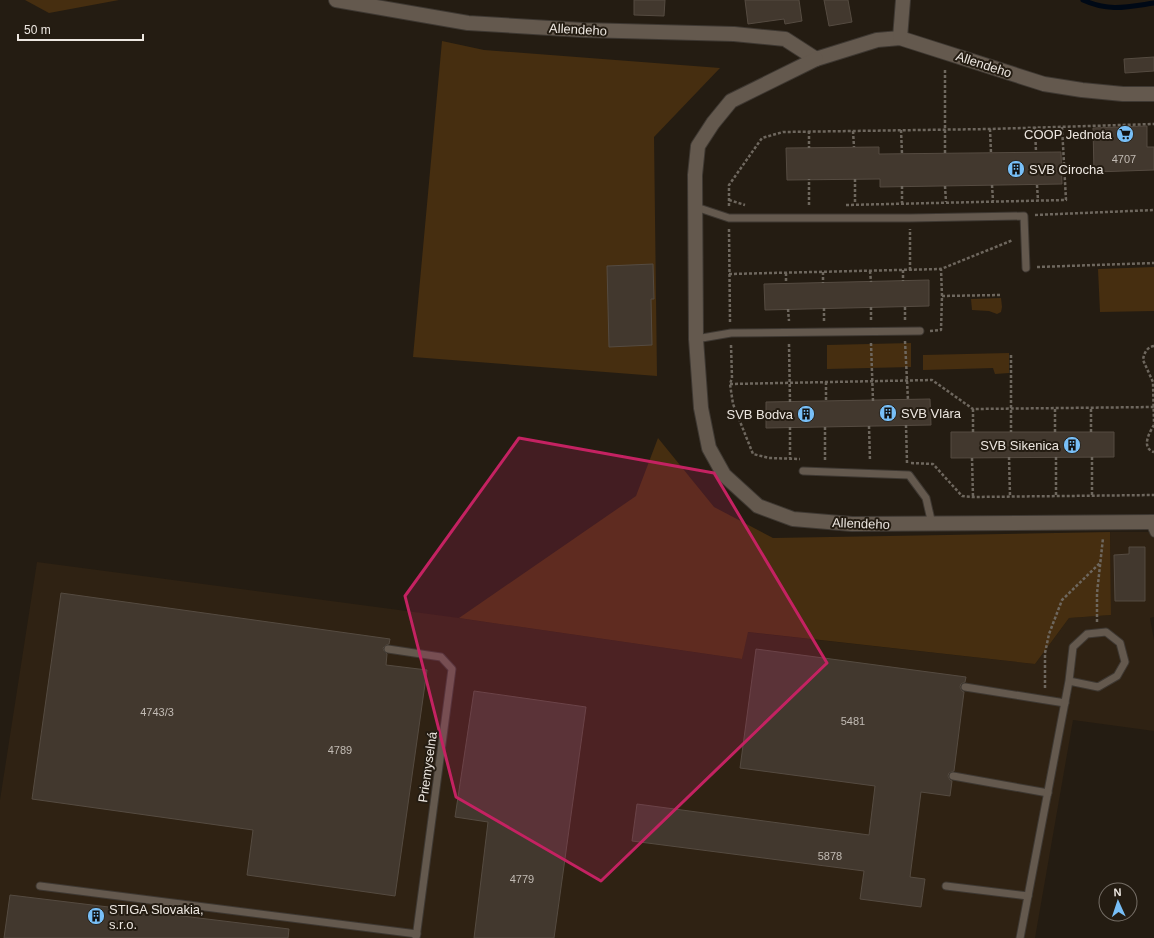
<svg xmlns="http://www.w3.org/2000/svg" width="1154" height="938" font-family="Helvetica,sans-serif">
  <rect width="100%" height="100%" fill="#241c12"/>
  <path fill="#2f2213" d="M 1110,532 L 1154,532 L 1154,617 L 1150,618 L 1154,640 L 1154,731 L 1073,720 L 1035,938 L 0,938 L 0,800 L 37,562 L 459,618 L 742,659 L 747,632 L 1035,664 L 1069,618 L 1111,615 Z"/>
  <g fill="#462e10">
    <path d="M 25,0 L 119,0 L 49,13 Z"/>
    <path d="M 442,41 L 484,50 L 720,68 L 654,137 L 657,376 L 413,357 Z"/>
    <path d="M 1154,267 L 1154,311 L 1100,312 L 1098,269 Z"/>
    <path d="M 1001,298 L 1002,307 L 1001,312 L 997,314 L 989,311 L 972,310 L 971,299 Z"/>
    <path d="M 911,343 L 911,367 L 827,369 L 827,345 Z"/>
    <path d="M 1009,353 L 1009,373 L 995,374 L 993,368 L 923,370 L 923,355 Z"/>
    <path d="M 658,438 L 714,507 L 773,538 L 1110,532 L 1111,615 L 1069,618 L 1035,664 L 748,632 L 742,659 L 459,618 L 636,496 Z"/>
  </g>
  <g fill="none" stroke-linecap="round" stroke-linejoin="round">
    <path stroke="#000916" stroke-width="5" d="M 1083,0 C 1109,12 1127,7 1154,3"/>
  </g>
  <g fill="#42382e" stroke="#554b41">
    <path d="M 634,0 L 665,0 L 664,16 L 634,15 Z"/>
    <path d="M 745,0 L 799,0 L 802,21 L 785,24 L 784,19 L 748,24 Z"/>
    <path d="M 824,0 L 848,0 L 852,22 L 829,26 Z"/>
    <path d="M 1154,57 L 1154,71 L 1125,73 L 1124,59 Z"/>
    <path d="M 1147,126 L 1147,147 L 1154,147 L 1154,170 L 1094,172 L 1093,128 Z"/>
    <path d="M 879,147 L 879,154 L 1061,152 L 1062,184 L 880,187 L 880,179 L 787,180 L 786,148 Z"/>
    <path d="M 653,264 L 654,299 L 651,299 L 652,345 L 609,347 L 607,266 Z"/>
    <path d="M 929,280 L 929,306 L 765,310 L 764,284 Z"/>
    <path d="M 930,399 L 931,425 L 766,428 L 766,402 Z"/>
    <path d="M 951,432 L 1114,432 L 1114,457 L 951,458 Z"/>
    <path d="M 1129,547 L 1145,547 L 1145,601 L 1115,601 L 1114,555 L 1129,554 Z"/>
    <path d="M 61,593 L 390,639 L 389,644 L 386,645 L 383,648 L 384,651 L 387,654 L 386,665 L 427,670 L 395,896 L 247,875 L 253,830 L 32,799 Z"/>
    <path d="M 756,649 L 966,677 L 965,682 L 961,684 L 960,687 L 962,691 L 964,692 L 954,771 L 949,773 L 948,776 L 950,780 L 952,781 L 950,796 L 921,792 L 910,877 L 925,879 L 921,907 L 860,899 L 864,871 L 632,841 L 637,804 L 869,835 L 875,786 L 740,768 Z"/>
    <path d="M 474,691 L 586,707 L 554,938 L 474,938 L 488,822 L 455,817 Z"/>
    <path d="M 10,895 L 289,929 L 288,938 L 4,938 Z"/>
  </g>
  <g fill="none" stroke-linecap="round" stroke-linejoin="round">
    <defs>
      <g id="lane">
        <path d="M 696,207 L 729,218 L 910,218 L 1024,216 L 1026,268"/>
        <path d="M 696,339 L 731,333 L 920,331"/>
        <path d="M 803,471 L 909,475 L 926,498 L 932,524"/>
        <path d="M 1149,522 L 1154,533"/>
        <path d="M 388,649 L 441,657 L 452,669 L 416,938"/>
        <path d="M 965,687 L 1065,703"/>
        <path d="M 953,776 L 1048,793"/>
        <path d="M 40,886 L 417,934"/>
        <path d="M 946,886 L 1028,896"/>
        <path d="M 1020,938 L 1069,681 L 1073,647 L 1087,634 L 1106,632 L 1120,643 L 1125,662 L 1117,676 L 1098,687 L 1069,681"/>
      </g>
      <g id="street">
        <path d="M 336,0 L 468,23 L 583,30 L 734,34 L 785,39 L 816,59 L 877,40 L 900,38 L 1044,84 L 1082,90 L 1123,94 L 1154,94"/>
        <path d="M 900,38 L 903,0"/>
        <path d="M 816,59 L 731,101 L 713,123 L 698,146 L 695,175 L 696,339 L 701,408 L 709,448 L 724,475 L 758,506 L 793,519 L 852,524 L 1154,522"/>
      </g>
    </defs>
    <use href="#lane" stroke="#3e3832" stroke-width="9"/>
    <use href="#street" stroke="#3e3832" stroke-width="16"/>
    <g stroke="#6e675e" stroke-width="2.5" stroke-dasharray="3 2" stroke-linecap="butt">
      <path d="M 1035,127 L 1036,152"/>
      <path d="M 990,129 L 991,153"/>
      <path d="M 901,130 L 902,154"/>
      <path d="M 809,131 L 809,148"/>
      <path d="M 853,131 L 854,147"/>
      <path d="M 945,153 L 945,68"/>
      <path d="M 855,179 L 855,204"/>
      <path d="M 992,185 L 993,201"/>
      <path d="M 1037,185 L 1038,200"/>
      <path d="M 902,186 L 902,203"/>
      <path d="M 945,186 L 946,202"/>
      <path d="M 729,200 L 745,205"/>
      <path d="M 809,205 L 809,179"/>
      <path d="M 846,205 L 1066,200 L 1062,127"/>
      <path d="M 729,206 L 729,185 L 762,138 L 783,132 L 990,129 L 1154,124"/>
      <path d="M 1035,215 L 1154,210"/>
      <path d="M 729,229 L 730,322"/>
      <path d="M 1037,267 L 1154,263"/>
      <path d="M 903,270 L 903,281"/>
      <path d="M 910,270 L 910,229"/>
      <path d="M 870,271 L 871,282"/>
      <path d="M 823,272 L 823,283"/>
      <path d="M 786,273 L 786,283"/>
      <path d="M 729,274 L 941,269"/>
      <path d="M 942,296 L 1001,295"/>
      <path d="M 871,307 L 871,320"/>
      <path d="M 905,307 L 905,320"/>
      <path d="M 824,308 L 824,322"/>
      <path d="M 788,309 L 789,321"/>
      <path d="M 930,331 L 941,330 L 942,296 L 941,269 L 1013,240"/>
      <path d="M 905,341 L 908,400"/>
      <path d="M 871,343 L 873,401"/>
      <path d="M 789,344 L 790,402"/>
      <path d="M 731,345 L 732,378 L 730,384 L 733,404 L 753,454 L 769,458 L 800,459"/>
      <path d="M 1154,346 C 1147,347 1144,353 1143,360 L 1153,382 L 1154,424"/>
      <path d="M 1011,355 L 1011,432"/>
      <path d="M 826,382 L 826,401"/>
      <path d="M 730,384 L 932,380 L 973,409 L 1154,407"/>
      <path d="M 1055,409 L 1055,432"/>
      <path d="M 1091,409 L 1091,432"/>
      <path d="M 906,425 L 907,463"/>
      <path d="M 1154,425 C 1149,433 1141,448 1154,452"/>
      <path d="M 869,426 L 870,461"/>
      <path d="M 790,427 L 790,458"/>
      <path d="M 825,427 L 825,460"/>
      <path d="M 973,432 L 973,409"/>
      <path d="M 1009,457 L 1010,496"/>
      <path d="M 1056,457 L 1056,495"/>
      <path d="M 972,458 L 973,497"/>
      <path d="M 911,463 L 933,464 L 962,496 L 973,497 L 1154,495"/>
      <path d="M 1092,495 L 1092,457"/>
      <path d="M 1097,622 L 1097,593 L 1103,538"/>
      <path d="M 1045,688 L 1045,653 L 1049,634 L 1062,600 L 1101,562"/>
    </g>
    <use href="#lane" stroke="#64594e" stroke-width="7"/>
    <use href="#street" stroke="#64594e" stroke-width="14"/>
  </g>
  <path fill="#c42262" fill-opacity="0.2" stroke="#c42262" stroke-width="3" stroke-linejoin="round" d="M 519,438 L 714,473 L 827,663 L 601,881 L 456,797 L 405,596 Z"/>
  <defs>
    <symbol id="supermarket-disc" viewBox="-11 -11 22 22"><circle r="9.5" fill="#78bff7" stroke="#241c12"/><path d="M-6-5.5h2.5l.6 2H6L4.5 2H-2.5L-4.4-4H-6ZM-1.5 3.2a1.3 1.3 0 1 0 .1 0ZM3 3.2a1.3 1.3 0 1 0 .1 0Z" fill="#111"/></symbol>
    <symbol id="building-disc" viewBox="-11 -11 22 22"><circle r="9.5" fill="#78bff7" stroke="#241c12"/><path d="M-4-6H4V6H1V3H-1V6H-4ZM-2.5-4.3h1.7v1.8h-1.7ZM.8-4.3h1.7v1.8H.8ZM-2.5-1h1.7V.8h-1.7ZM.8-1h1.7V.8H.8Z" fill="#111"/></symbol>
  </defs>
  <g fill-rule="evenodd">
    <use href="#supermarket-disc" x="1115" y="124" width="20" height="20"/>
    <use href="#building-disc" x="1006" y="159" width="20" height="20"/>
    <use href="#building-disc" x="878" y="403" width="20" height="20"/>
    <use href="#building-disc" x="796" y="404" width="20" height="20"/>
    <use href="#building-disc" x="1062" y="435" width="20" height="20"/>
    <use href="#building-disc" x="86" y="906" width="20" height="20"/>
  </g>
  <g text-anchor="middle" stroke-width="4" stroke-linejoin="round" paint-order="stroke">
    <g font-size="11" fill="#c2bbb4">
      <text x="1124" y="163">4707</text>
      <text x="157" y="716">4743/3</text>
      <text x="853" y="725">5481</text>
      <text x="340" y="754">4789</text>
      <text x="830" y="860">5878</text>
      <text x="522" y="883">4779</text>
    </g>
    <g font-size="13" fill="#ede7e1" stroke="#241c12">
      <text transform="translate(578 29) rotate(3)" y="5">Allendeho</text>
      <text transform="translate(984 64) rotate(18)" y="5">Allendeho</text>
      <text transform="translate(861 523) rotate(2)" y="5">Allendeho</text>
      <text transform="translate(427 767) rotate(-82)" y="5">Priemyselná</text>
    </g>
    <g font-size="13" fill="#ede7e1" stroke="#241c12" text-anchor="end">
      <text x="1112" y="139">COOP Jednota</text>
      <text x="1029" y="174" text-anchor="start">SVB Cirocha</text>
      <text x="901" y="418" text-anchor="start">SVB Vlára</text>
      <text x="793" y="419">SVB Bodva</text>
      <text x="1059" y="450">SVB Sikenica</text>
      <text x="109" y="914" text-anchor="start">STIGA Slovakia,<tspan x="109" dy="15">s.r.o.</tspan></text>
    </g>
  </g>
  <g transform="translate(1118 902) rotate(357)"><circle r="19" fill="#241c12" stroke="#746d65"/>
  <path d="M0-3L7 15L0 10L-7 15Z" fill="#78bff7"/>
  <text y="-6" font-size="11" font-weight="bold" text-anchor="middle" fill="#ede7e1">N</text>
  </g>
  <path d="M18 34v6h125v-6" fill="none" stroke="#ede7e1" stroke-width="2"/>
  <text x="24" y="34" font-size="12" fill="#ede7e1" stroke="#241c12" stroke-width="3" paint-order="stroke">50 m</text>
</svg>
